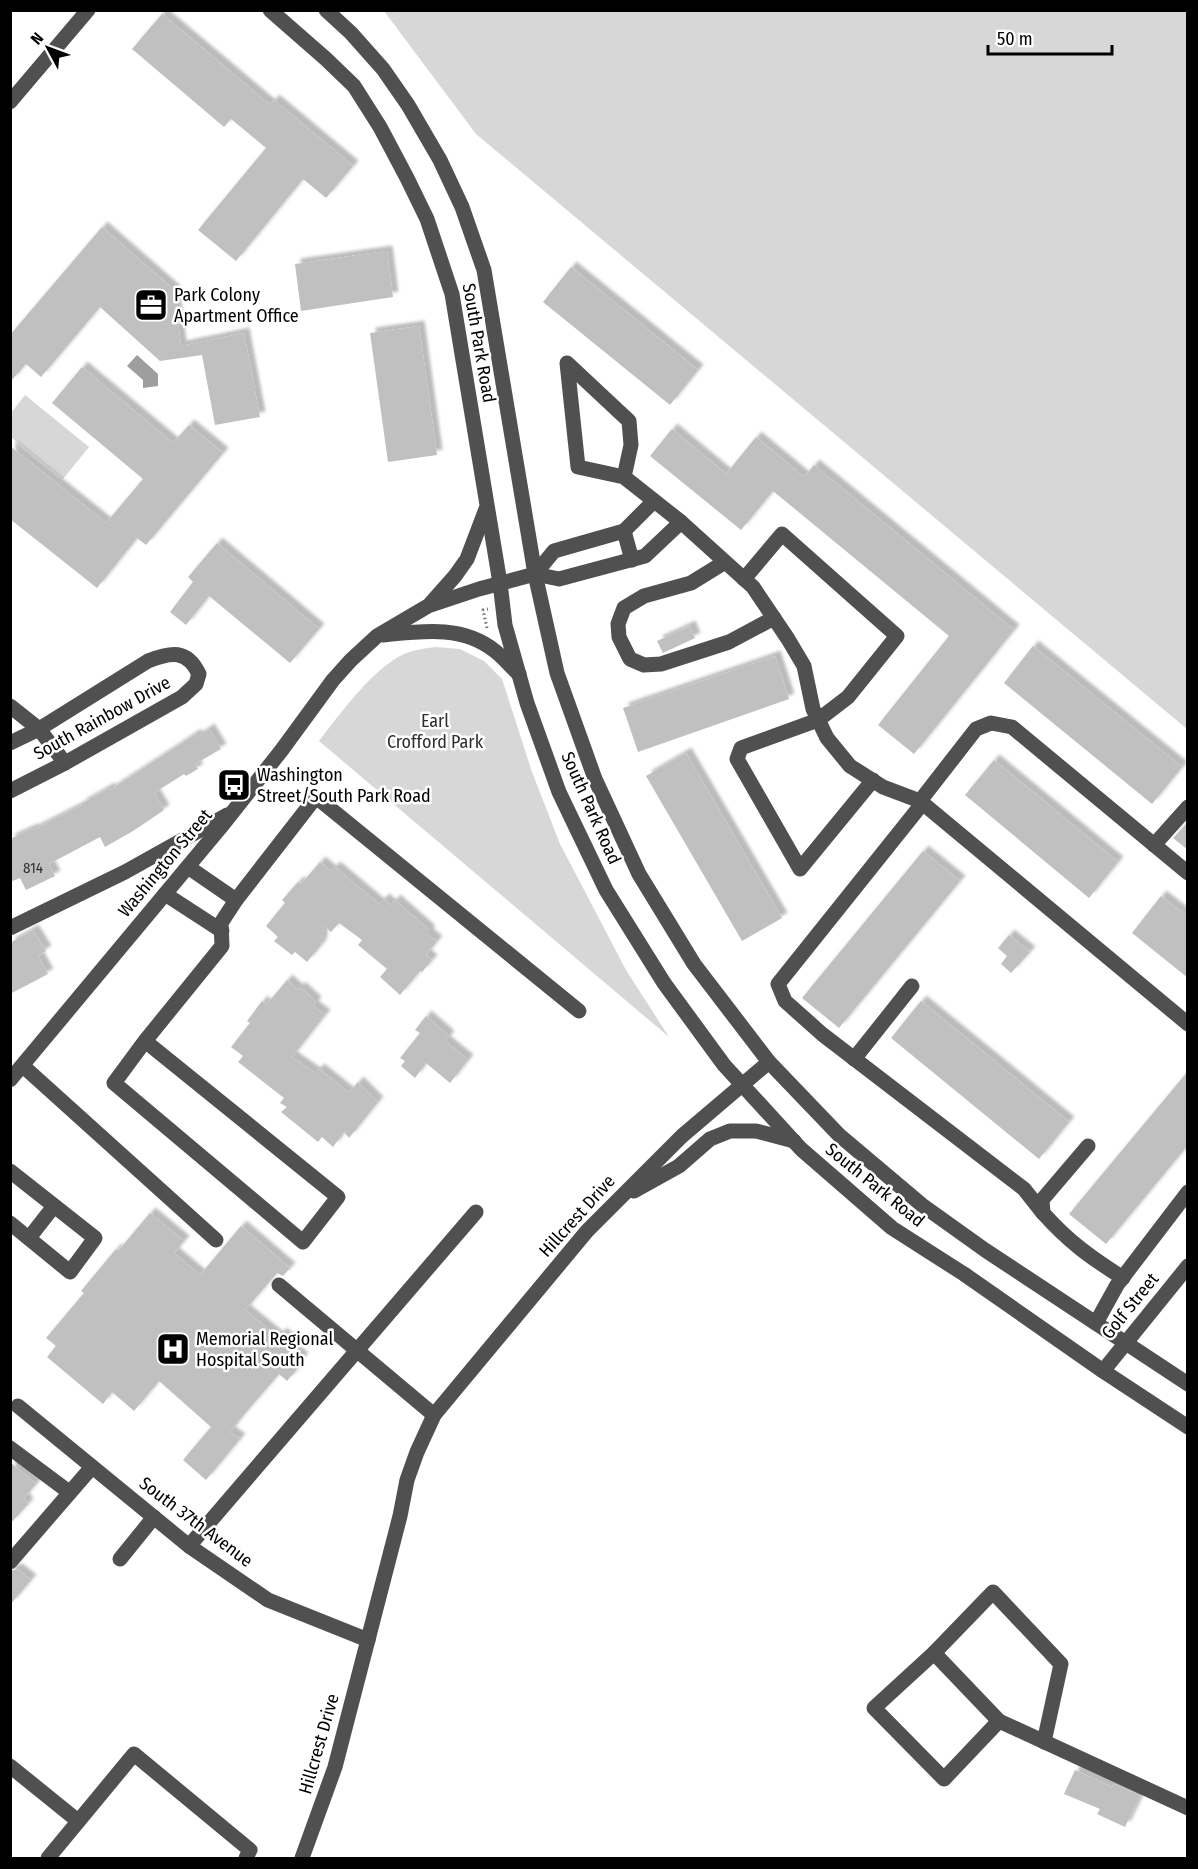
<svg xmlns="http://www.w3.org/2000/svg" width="1198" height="1869" font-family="'Fira Sans Condensed',sans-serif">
  <defs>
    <filter id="shadow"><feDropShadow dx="5.5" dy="-5.5" stdDeviation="1.5" flood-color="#0004"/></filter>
  </defs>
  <rect width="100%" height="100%" fill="#fff"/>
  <g fill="#d7d7d7">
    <path d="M 384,11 L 1187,11 L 1187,729 L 476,134 Z"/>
    <path d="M 25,395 L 89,447 L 63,479 L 11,437 L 11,413 Z"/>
    <path d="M 436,647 L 460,649 L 484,661 L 502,679 L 532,772 L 560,844 L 626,970 L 669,1037 L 319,741 C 340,714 373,668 404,654 C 414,650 424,648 436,647 Z"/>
  </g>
  <path fill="#9e9e9e" d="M 137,355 L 158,374 L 158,386 L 143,388 L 143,380 L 127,366 Z"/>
  <g fill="#c0c0c0" filter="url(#shadow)">
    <path d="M 162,14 L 270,105 L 274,100 L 353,166 L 326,198 L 303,179 L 236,261 L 198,230 L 266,148 L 231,119 L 224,127 L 132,49 Z"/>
    <path d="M 102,227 L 174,290 L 181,346 L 244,333 L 260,417 L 215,425 L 202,355 L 160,361 L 100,307 L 41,377 L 26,364 L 10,382 L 10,335 Z"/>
    <path d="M 387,251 L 393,297 L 301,311 L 295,264 Z"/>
    <path d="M 571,267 L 698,370 L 670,405 L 543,302 Z"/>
    <path d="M 419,326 L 437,455 L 388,462 L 370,333 Z"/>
    <path d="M 82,367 L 173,443 L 189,425 L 223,453 L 146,545 L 137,538 L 97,588 L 10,519 L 10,446 L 106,523 L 143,479 L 52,403 Z"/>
    <path d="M 672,429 L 726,474 L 756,437 L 804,477 L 814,465 L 1014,630 L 914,754 L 878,725 L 949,636 L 773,491 L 741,530 L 650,456 Z"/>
    <path d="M 217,543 L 319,629 L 290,663 L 209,596 L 186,625 L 170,612 L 193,582 L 188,577 Z"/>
    <path d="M 690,626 L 695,638 L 663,653 L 657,641 Z"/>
    <path d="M 1033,646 L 1182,767 L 1152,804 L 1004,683 Z"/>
    <path d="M 775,656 L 789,699 L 638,752 L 623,708 Z"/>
    <path d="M 209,729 L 221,749 L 195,764 L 198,769 L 186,776 L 184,774 L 154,793 L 164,810 L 133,831 L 105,847 L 100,837 L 49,864 L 55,876 L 26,890 L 20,878 L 10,882 L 10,839 L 32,829 L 33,830 L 82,805 L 81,804 L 109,788 L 110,790 L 196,734 L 197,737 Z"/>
    <path d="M 686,753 L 782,918 L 742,941 L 646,776 Z"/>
    <path d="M 994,760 L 1118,862 L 1089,898 L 965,795 Z"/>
    <path d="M 1188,822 L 1188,850 L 1173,838 Z"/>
    <path d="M 923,851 L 960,881 L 839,1028 L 802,998 Z"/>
    <path d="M 320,862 L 331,871 L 335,867 L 379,904 L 384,899 L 391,905 L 395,900 L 429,930 L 429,935 L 437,941 L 426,955 L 432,960 L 422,972 L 420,971 L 400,995 L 380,977 L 387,969 L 358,945 L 362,940 L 339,923 L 331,932 L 324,926 L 321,945 L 307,962 L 295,952 L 292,955 L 274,941 L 278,937 L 266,926 L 285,903 L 282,900 L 298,882 L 301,884 Z"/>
    <path d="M 1161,896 L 1188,917 L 1188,978 L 1132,933 Z"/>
    <path d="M 33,930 L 46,951 L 38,956 L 48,974 L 10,994 L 10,943 Z"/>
    <path d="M 1009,935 L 1030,952 L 1011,973 L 1001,964 L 1007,956 L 998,948 Z"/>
    <path d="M 287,980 L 298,990 L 300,987 L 316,1002 L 313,1006 L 325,1015 L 292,1057 L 315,1073 L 319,1069 L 349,1093 L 358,1082 L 378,1102 L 349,1138 L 344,1132 L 333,1147 L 322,1137 L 318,1142 L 281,1112 L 287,1107 L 280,1103 L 284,1098 L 238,1062 L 243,1056 L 231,1047 L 250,1023 L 247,1021 L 262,1001 L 266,1005 Z"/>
    <path d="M 921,1001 L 1069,1122 L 1039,1159 L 891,1038 Z"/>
    <path d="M 426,1016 L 449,1036 L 445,1041 L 468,1060 L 450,1083 L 426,1063 L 415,1078 L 401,1066 L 405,1061 L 400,1058 L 420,1033 L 415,1030 Z"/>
    <path d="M 1188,1071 L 1188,1145 L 1106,1244 L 1069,1214 Z"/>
    <path d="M 150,1213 L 184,1241 L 174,1253 L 200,1275 L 241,1226 L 290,1268 L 283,1276 L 277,1273 L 245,1310 L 278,1337 L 281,1333 L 293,1342 L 289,1346 L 303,1358 L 297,1365 L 299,1367 L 287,1381 L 279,1374 L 241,1418 L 230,1432 L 240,1439 L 206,1480 L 183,1460 L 211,1427 L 159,1381 L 134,1411 L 112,1392 L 103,1404 L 47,1357 L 56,1346 L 46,1338 L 84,1293 L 81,1291 L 116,1249 L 118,1251 Z"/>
    <path d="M 10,1462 L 36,1484 L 24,1498 L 28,1504 L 10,1524 Z"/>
    <path d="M 17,1569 L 31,1580 L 10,1605 L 10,1571 Z"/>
    <path d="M 1075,1770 L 1112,1787 L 1114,1784 L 1140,1796 L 1125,1827 L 1097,1814 L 1100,1809 L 1064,1794 Z"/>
  </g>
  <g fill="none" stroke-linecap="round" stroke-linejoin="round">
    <path stroke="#727272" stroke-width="3" stroke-dasharray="1.5 3" stroke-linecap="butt" d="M 487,628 L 483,610 L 488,609"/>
    <g stroke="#505050" stroke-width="15">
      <path d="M 270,10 L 326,59 L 354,86 L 380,127 L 407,178 L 427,219 L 452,294 L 500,583 L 505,625 L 527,703 L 559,792 L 606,890 L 664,983 L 724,1065 L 801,1149 L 892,1228 L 964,1274 L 1103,1371 L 1188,1427"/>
      <path d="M 326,10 L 351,33 L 383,69 L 408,105 L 440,160 L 462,207 L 484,270 L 535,574 L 557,673 L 595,779 L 639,874 L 694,964 L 769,1062 L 839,1135 L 922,1205 L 985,1250 L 1188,1384"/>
      <path d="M 10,102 L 88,10"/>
      <path d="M 624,477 L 578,467 L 567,363 L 629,421 L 631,445 L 624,477 L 681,522 L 753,587 L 788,639 L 804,666 L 813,709 L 827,738 L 850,766 L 883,787 L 920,801 L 1188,1024"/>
      <path d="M 624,531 L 632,560"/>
      <path d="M 725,562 L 691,583 L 644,596 L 624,608 L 618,624 L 619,637 L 630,659 L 644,665 L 661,664 L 729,642 L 774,618"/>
      <path d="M 535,574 L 554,551 L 624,531 L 654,501"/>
      <path d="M 744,579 L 782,534 L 897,636 L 848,697 L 818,720 L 741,748 L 737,759 L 800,869 L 873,780"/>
      <path d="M 431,603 L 455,576 L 467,559 L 486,509"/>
      <path d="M 383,635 C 422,631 463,625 495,651 C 504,658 511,667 519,674"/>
      <path d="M 10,706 L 39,729 L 65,763"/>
      <path d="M 10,743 L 39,729 L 148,661 C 171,652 187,649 199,674 L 196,684 L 182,697 L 65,763 L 10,791"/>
      <path d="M 920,801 L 976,729 L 991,723 L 1012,727 L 1188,873"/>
      <path d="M 922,804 L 778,984 L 785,1001 L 822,1034 L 1024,1189 L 1043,1213"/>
      <path d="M 1154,845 L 1188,807"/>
      <path d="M 188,867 L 236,900"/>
      <path d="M 165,894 L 222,931"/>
      <path d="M 10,928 L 125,872 L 227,815"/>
      <path d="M 145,1041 L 338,1197 L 303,1242 L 114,1083 L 145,1041 L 222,946 L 221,923 L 236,900 L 316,797 L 579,1011"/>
      <path d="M 854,1059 L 912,986"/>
      <path d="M 23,1066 L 216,1240"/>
      <path d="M 10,1080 L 220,828 L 281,751 L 333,680 L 351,660 L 377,636 L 428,606 L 479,589 L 535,574 L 559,579 L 645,556 L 681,522"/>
      <path d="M 1088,1146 L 1042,1200 L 1043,1213 C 1069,1242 1090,1257 1123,1278"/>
      <path d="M 10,1171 L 95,1238 L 70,1272 L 10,1223"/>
      <path d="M 634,1191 L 679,1166 L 710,1139 L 730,1131 L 756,1131 L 794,1141"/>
      <path d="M 29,1238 L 54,1206"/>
      <path d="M 279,1285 L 434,1415"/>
      <path d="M 1096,1323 L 1117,1285 L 1188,1192"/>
      <path d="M 1103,1371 L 1188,1266"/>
      <path d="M 18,1406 L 189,1546 L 268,1600 L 368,1640"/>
      <path d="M 10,1448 L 69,1492"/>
      <path d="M 189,1546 L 476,1212"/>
      <path d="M 120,1559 L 154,1517"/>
      <path d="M 10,1562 L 92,1467"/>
      <path d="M 934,1653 L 999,1721 L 1188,1808"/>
      <path d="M 999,1721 L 944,1779 L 874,1708 L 934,1653 L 993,1592 L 1061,1664 L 1044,1742"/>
      <path d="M 10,1766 L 78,1821"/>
      <path d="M 48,1858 L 134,1754 L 250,1850 L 246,1858"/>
      <path d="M 302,1858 L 335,1767 L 400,1516 L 407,1480 L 417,1452 L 434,1415 L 587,1231 L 682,1136 L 769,1062"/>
    </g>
  </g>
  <defs>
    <symbol id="office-square" viewBox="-11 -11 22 22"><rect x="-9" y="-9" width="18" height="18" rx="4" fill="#000" stroke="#fff"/><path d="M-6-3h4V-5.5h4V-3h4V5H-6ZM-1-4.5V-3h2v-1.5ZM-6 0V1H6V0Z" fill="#fff"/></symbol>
    <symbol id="bus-square" viewBox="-11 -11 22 22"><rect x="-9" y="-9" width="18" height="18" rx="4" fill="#000" stroke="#fff"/><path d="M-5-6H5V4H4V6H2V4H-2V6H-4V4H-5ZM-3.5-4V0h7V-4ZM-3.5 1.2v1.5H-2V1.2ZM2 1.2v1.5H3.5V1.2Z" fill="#fff"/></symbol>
    <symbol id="hospital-square" viewBox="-11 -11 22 22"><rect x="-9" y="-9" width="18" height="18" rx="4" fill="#000" stroke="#fff"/><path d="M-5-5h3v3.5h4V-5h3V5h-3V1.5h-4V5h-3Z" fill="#fff"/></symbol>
  </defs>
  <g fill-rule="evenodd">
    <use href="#office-square" x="132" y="286" width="38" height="38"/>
    <use href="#bus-square" x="215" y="766" width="38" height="38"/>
    <use href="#hospital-square" x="154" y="1330" width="38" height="38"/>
  </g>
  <g text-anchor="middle" stroke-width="5" stroke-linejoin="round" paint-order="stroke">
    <g font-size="15" fill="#303030">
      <text x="33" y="873">814</text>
    </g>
    <g font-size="18" fill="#000" stroke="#fff" text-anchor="start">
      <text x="174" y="301">Park Colony<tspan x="174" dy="21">Apartment Office</tspan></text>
      <text x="257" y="781">Washington<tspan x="257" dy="21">Street/South Park Road</tspan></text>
      <text x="196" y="1345">Memorial Regional<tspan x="196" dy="21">Hospital South</tspan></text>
    </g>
    <g font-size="18" fill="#000" stroke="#fff">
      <text transform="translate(479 343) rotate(80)" y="6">South Park Road</text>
      <text transform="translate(102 718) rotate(-29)" y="6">South Rainbow Drive</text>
      <text transform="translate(591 808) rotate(66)" y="6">South Park Road</text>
      <text transform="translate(165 863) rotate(-50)" y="6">Washington Street</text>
      <text transform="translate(875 1185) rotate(39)" y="6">South Park Road</text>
      <text transform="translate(577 1216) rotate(-48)" y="6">Hillcrest Drive</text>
      <text transform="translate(1130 1306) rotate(-51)" y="6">Golf Street</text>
      <text transform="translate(196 1522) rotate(37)" y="6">South 37th Avenue</text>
      <text transform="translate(319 1744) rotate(-74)" y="6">Hillcrest Drive</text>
    </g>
    <g font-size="18" fill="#2e2e2e" stroke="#fff">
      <text x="435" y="727">Earl<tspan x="435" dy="21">Crofford Park</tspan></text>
    </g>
  </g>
  <rect width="1198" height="1869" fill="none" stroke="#000000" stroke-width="24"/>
  <g transform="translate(48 48) rotate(311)" stroke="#ffffff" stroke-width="4.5" paint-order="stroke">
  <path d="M0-4.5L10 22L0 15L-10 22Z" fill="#000000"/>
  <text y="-9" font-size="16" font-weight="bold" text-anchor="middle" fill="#000000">N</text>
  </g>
  <path d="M988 45v9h124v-9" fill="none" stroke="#000000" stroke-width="3"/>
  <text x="997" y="45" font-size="18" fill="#000000" stroke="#ffffff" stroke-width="4.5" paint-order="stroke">50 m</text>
</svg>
